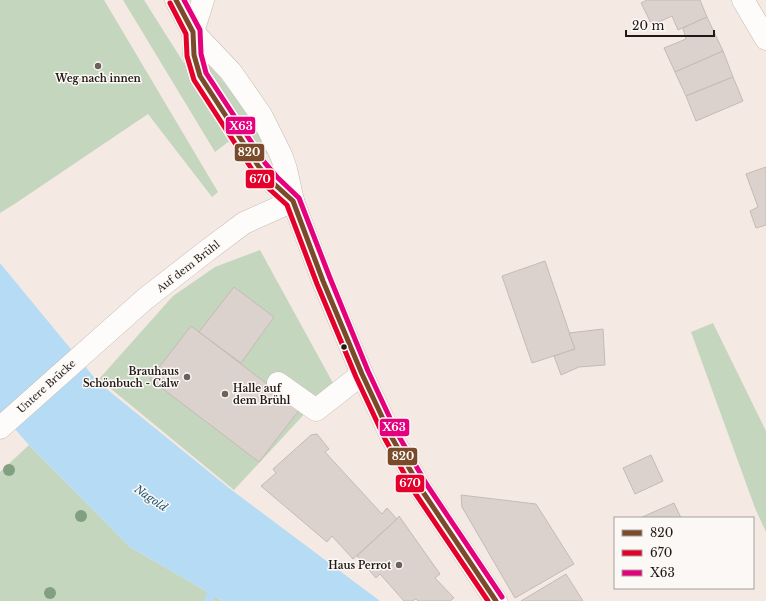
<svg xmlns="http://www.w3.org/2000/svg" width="766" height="601" font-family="'Libre Baskerville',serif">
  <rect width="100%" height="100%" fill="#f5e9e3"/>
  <g fill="#c5d6bf">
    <path d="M 0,0 L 104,0 L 218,192 L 212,197 L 148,114 L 16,203 L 0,213 Z"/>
    <path d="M 123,0 L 144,0 L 232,139 L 215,152 Z"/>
    <path d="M 207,61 L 237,99 L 271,151 L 262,156 L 201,67 Z"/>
    <path d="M 260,250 L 333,383 L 234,490 L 99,379 L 173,296 L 215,267 Z"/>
    <path d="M 713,323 L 766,431 L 766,532 L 755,508 L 691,332 Z"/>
    <path d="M 29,445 L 130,547 L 223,601 L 0,601 L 0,472 Z"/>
  </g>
  <path fill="#b6dcf5" d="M 0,263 L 98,382 L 229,488 L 380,601 L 223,601 L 130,547 L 29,445 L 0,412 Z"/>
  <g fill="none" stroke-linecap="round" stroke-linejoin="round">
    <path stroke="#b6dcf5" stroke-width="9" d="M 209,601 L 211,594 L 216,584"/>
  </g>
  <g fill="#dbd2cd" stroke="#c4bab6">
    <path d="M 647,0 L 700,0 L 707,17 L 678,30 L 672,16 L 652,25 L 641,3 Z"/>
    <path d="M 707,17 L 723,51 L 675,72 L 664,48 L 686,39 L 683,28 Z"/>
    <path d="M 723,51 L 733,77 L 686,96 L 675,72 Z"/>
    <path d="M 733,77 L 743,101 L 696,121 L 686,96 Z"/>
    <path d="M 766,167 L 766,225 L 756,228 L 750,211 L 758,207 L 746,174 Z"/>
    <path d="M 545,261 L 575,349 L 532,363 L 502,276 Z"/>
    <path d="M 234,287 L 274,317 L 241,363 L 199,332 Z"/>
    <path d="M 191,326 L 300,409 L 259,462 L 150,379 Z"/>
    <path d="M 603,329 L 605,365 L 579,367 L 561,375 L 554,356 L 575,349 L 569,333 Z"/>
    <path d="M 317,434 L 329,449 L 325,452 L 382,514 L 387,508 L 397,519 L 353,559 L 332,536 L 327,542 L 261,486 L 276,473 L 273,469 L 311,435 Z"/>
    <path d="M 651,455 L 663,481 L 635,494 L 623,468 Z"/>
    <path d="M 461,495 L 536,504 L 574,564 L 515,598 L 462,507 Z"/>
    <path d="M 674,503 L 681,518 L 640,518 Z"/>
    <path d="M 399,516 L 440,574 L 435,578 L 454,598 L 450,601 L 418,601 L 416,599 L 412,601 L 404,601 L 380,574 L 376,578 L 357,556 L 397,519 Z"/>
    <path d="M 566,574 L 583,601 L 521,601 Z"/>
  </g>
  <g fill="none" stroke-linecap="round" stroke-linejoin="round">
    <defs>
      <g id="minor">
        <path d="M 743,0 L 766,39"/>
        <path d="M 193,32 L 203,0"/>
        <path d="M 278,383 L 316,410 L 362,374"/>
        <path d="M 0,428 L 145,299 L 204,253 L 244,223 L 293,201"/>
      </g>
      <g id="major">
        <path d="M 176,0 L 193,32 L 231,72 L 261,115 L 281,155 L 286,169 L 293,201 L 323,281 L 362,374 L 391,436 L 421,489 L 496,601"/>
        <path d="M 193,32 L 194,55 L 200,76 L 259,167 L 272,182 L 293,201"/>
      </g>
    </defs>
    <use href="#minor" stroke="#c4bbb6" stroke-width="23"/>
    <use href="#major" stroke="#c4bbb6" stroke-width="23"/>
    <use href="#minor" stroke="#fefcfb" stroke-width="22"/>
    <use href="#major" stroke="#fefcfb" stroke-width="22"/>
    <defs>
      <path id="bus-1" d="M 176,0 L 193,32 L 194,55 L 200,76 L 259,167 L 272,182 L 293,201 L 323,281 L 362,374 L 391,436 L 421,489 L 496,601"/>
      <path id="bus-2" d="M 170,3 L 186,34 L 187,56 L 194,80 L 253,171 L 267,187 L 287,205 L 317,284 L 356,377 L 385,439 L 415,493 L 488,601"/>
      <path id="bus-3" d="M 184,0 L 200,30 L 201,54 L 206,73 L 265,163 L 277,177 L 299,198 L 330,278 L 368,371 L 397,433 L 427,485 L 502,597"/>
    </defs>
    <use href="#bus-1" stroke="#fcf8f5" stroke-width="8"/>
    <use href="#bus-2" stroke="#fcf8f5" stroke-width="8"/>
    <use href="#bus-3" stroke="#fcf8f5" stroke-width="8"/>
    <use href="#bus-1" stroke="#7a4b2a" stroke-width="5"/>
    <use href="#bus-2" stroke="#e4002b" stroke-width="5"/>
    <use href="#bus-3" stroke="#e5007d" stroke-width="5"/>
  </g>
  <g fill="#80a081">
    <circle cx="9" cy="470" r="6"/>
    <circle cx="81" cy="516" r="6"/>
    <circle cx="50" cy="593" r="6"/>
  </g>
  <g fill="#6b625d" stroke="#fcf8f5" stroke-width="1.5">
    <circle cx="98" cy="66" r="4"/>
    <circle cx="187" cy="377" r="4"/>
    <circle cx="225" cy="394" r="4"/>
    <circle cx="399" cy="565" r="4"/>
  </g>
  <circle fill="#211915" stroke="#fcf8f5" stroke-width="1.5" cx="344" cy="347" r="3.5"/>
  <g text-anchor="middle" stroke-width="3" stroke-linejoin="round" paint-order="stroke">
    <g font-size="10" font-weight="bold" fill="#211915" stroke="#fcf8f5" text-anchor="end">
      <text x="98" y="82" text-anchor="middle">Weg nach innen</text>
      <text x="179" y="375">Brauhaus<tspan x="179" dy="12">Schönbuch - Calw</tspan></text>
      <text x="233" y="392" text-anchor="start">Halle auf<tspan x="233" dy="12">dem Brühl</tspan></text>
      <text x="391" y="569">Haus Perrot</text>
    </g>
    <g font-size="10" fill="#211915" stroke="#fcf8f5">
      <text transform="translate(188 266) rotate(-38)" y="4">Auf dem Brühl</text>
      <text transform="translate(46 386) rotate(-42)" y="4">Untere Brücke</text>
    </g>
    <g font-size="11" font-style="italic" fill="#1c5575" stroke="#fcf8f5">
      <text transform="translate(151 498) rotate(35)" y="4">Nagold</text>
    </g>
  </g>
  <g stroke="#fcf8f5" stroke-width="1.5">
    <rect x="225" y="116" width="31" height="19" rx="4" fill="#e5007d"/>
    <rect x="234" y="143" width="31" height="19" rx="4" fill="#7a4b2a"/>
    <rect x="245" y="169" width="30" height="20" rx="4" fill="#e4002b"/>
    <rect x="379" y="418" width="31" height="19" rx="4" fill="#e5007d"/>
    <rect x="387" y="447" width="31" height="19" rx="4" fill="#7a4b2a"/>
    <rect x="395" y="474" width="30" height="19" rx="4" fill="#e4002b"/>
  </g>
  <g font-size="11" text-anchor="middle" font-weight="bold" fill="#fff">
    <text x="241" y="130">X63</text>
    <text x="249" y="156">820</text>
    <text x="260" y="183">670</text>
    <text x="394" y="431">X63</text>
    <text x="403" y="460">820</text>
    <text x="410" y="487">670</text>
  </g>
  <rect x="614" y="517" width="140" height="72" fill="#fcf8f5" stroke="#a49f9b"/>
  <rect x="622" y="530" width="20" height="6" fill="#7a4b2a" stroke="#a49f9b"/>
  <text x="650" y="537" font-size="12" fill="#211915">820</text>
  <rect x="622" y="550" width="20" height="6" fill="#e4002b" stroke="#a49f9b"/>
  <text x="650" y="557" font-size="12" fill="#211915">670</text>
  <rect x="622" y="570" width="20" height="6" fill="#e5007d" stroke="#a49f9b"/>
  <text x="650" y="577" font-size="12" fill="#211915">X63</text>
  <path d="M626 30v6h88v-6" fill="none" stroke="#211915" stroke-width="2"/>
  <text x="632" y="30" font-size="12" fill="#211915" stroke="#fcf8f5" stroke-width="3" paint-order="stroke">20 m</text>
</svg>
